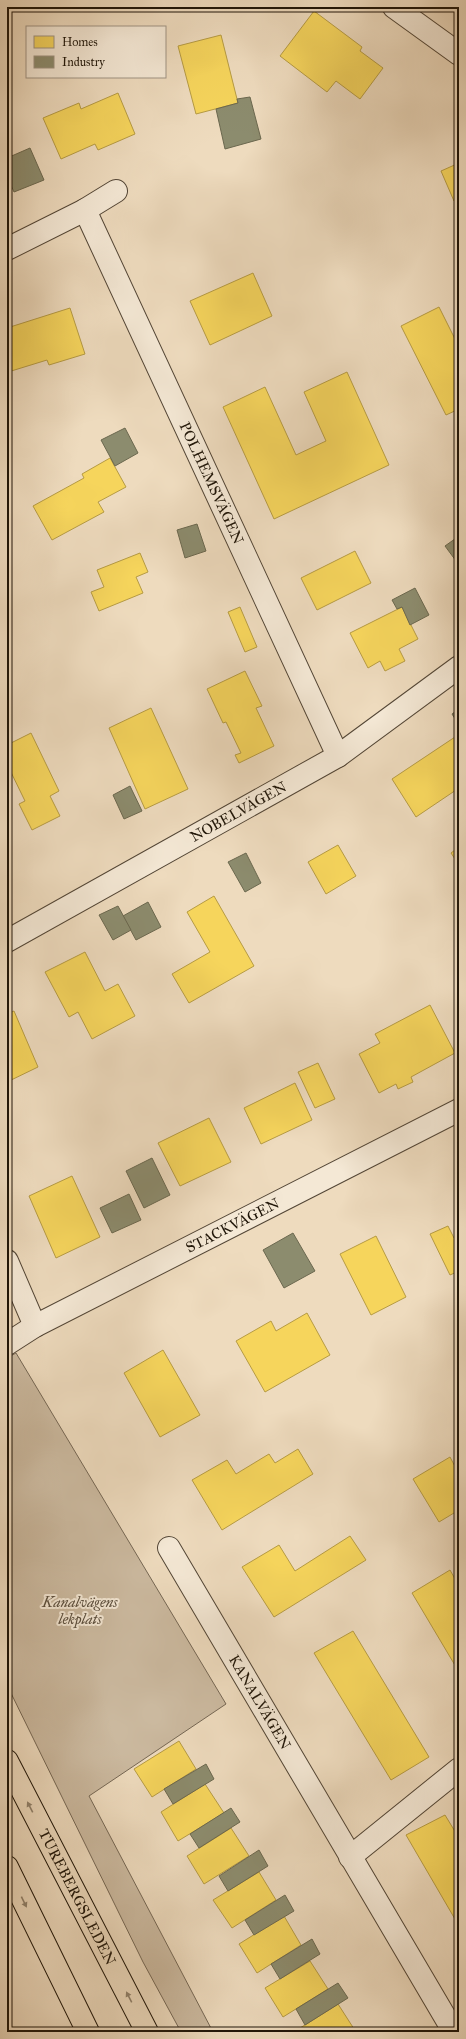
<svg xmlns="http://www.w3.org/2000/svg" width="466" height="2039" font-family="'IM FELL Great Primer',serif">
  <rect width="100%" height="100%" fill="#eedbbe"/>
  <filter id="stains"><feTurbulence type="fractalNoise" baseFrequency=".005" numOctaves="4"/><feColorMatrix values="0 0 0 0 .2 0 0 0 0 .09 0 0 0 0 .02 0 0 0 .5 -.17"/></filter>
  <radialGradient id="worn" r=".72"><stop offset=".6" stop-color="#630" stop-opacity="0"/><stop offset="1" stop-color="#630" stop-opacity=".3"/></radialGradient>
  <path fill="#cbb99f" stroke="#756754" d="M 16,1353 L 226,1704 L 89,1796 L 213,2032 L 181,2032 L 143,1962 L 7,1685 L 7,1358 Z"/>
  <g fill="#f6d55c" stroke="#b69b43">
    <path d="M 314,11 L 362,47 L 360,51 L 383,68 L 360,99 L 336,81 L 327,92 L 280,56 Z"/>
    <path d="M 221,35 L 238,103 L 196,114 L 178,46 Z"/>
    <path d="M 118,93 L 135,134 L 98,150 L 95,144 L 61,159 L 43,118 L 79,103 L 81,109 Z"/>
    <path d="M 459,163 L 459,199 L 454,201 L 441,171 Z"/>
    <path d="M 253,273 L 272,316 L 210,345 L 190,301 Z"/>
    <path d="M 439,307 L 459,347 L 459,409 L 446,415 L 401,326 Z"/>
    <path d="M 70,308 L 85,354 L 49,365 L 47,360 L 8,372 L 7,328 Z"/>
    <path d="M 347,372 L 389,465 L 274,519 L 223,407 L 265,387 L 296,455 L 326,441 L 304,392 Z"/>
    <path d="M 110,458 L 126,487 L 98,502 L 104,512 L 52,540 L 33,506 L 84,478 L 82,474 Z"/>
    <path d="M 355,551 L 371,583 L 317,610 L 301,578 Z"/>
    <path d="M 140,553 L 148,572 L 136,577 L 143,593 L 99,611 L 91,592 L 104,587 L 97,570 Z"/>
    <path d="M 240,607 L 257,647 L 245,652 L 228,612 Z"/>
    <path d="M 402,607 L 418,639 L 399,649 L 405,661 L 385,671 L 380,661 L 368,668 L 350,633 Z"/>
    <path d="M 245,671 L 262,706 L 256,708 L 274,746 L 239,763 L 235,755 L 241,753 L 226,722 L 223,723 L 207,689 Z"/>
    <path d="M 151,708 L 188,789 L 145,809 L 109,728 Z"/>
    <path d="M 31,733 L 59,791 L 50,796 L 60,816 L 32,830 L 19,804 L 25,801 L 7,764 L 7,745 Z"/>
    <path d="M 455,737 L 459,743 L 459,788 L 416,817 L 392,779 Z"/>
    <path d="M 338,845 L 356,876 L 326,894 L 308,862 Z"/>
    <path d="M 459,847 L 459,865 L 451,853 Z"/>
    <path d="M 214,896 L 254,966 L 189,1003 L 172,974 L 210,952 L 187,912 Z"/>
    <path d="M 85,952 L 105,991 L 118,984 L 135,1016 L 92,1039 L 78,1012 L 69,1017 L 45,972 Z"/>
    <path d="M 430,1005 L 455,1053 L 411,1077 L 413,1082 L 398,1089 L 396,1084 L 379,1093 L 359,1054 L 380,1043 L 375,1034 Z"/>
    <path d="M 14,1011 L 38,1067 L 7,1082 L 7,1014 Z"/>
    <path d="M 318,1063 L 335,1099 L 315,1108 L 298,1072 Z"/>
    <path d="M 295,1083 L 312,1120 L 261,1144 L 244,1108 Z"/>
    <path d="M 209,1118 L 231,1162 L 180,1186 L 158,1143 Z"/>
    <path d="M 72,1176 L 100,1237 L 56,1258 L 29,1196 Z"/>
    <path d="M 448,1226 L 454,1238 L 459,1235 L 459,1271 L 450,1275 L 430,1234 Z"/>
    <path d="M 376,1236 L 406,1297 L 371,1315 L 340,1254 Z"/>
    <path d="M 307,1313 L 330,1355 L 265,1392 L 236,1341 L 271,1321 L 276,1331 Z"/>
    <path d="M 163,1350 L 200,1415 L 160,1437 L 124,1373 Z"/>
    <path d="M 298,1449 L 313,1474 L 222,1530 L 192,1480 L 227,1460 L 236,1474 L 269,1454 L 275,1463 Z"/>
    <path d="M 450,1457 L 459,1474 L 459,1510 L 439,1522 L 413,1479 Z"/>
    <path d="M 350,1536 L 366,1560 L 274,1617 L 242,1567 L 279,1545 L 295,1571 Z"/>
    <path d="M 450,1570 L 459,1586 L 459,1672 L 412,1593 Z"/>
    <path d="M 353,1631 L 429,1757 L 391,1780 L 314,1653 Z"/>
    <path d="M 179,1741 L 196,1769 L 152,1797 L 134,1769 Z"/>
    <path d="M 205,1784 L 224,1813 L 178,1841 L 161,1812 Z"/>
    <path d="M 445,1815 L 459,1838 L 459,1926 L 406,1835 Z"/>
    <path d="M 231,1828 L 249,1856 L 204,1884 L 187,1856 Z"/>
    <path d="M 259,1872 L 276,1900 L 232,1928 L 213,1900 Z"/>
    <path d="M 284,1916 L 301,1945 L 257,1973 L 239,1944 Z"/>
    <path d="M 310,1961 L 328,1989 L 283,2017 L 265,1988 Z"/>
    <path d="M 338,2004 L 356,2032 L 293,2032 L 305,2025 Z"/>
  </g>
  <g fill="#8c8c6e" stroke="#6b684f">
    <path d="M 250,97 L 261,139 L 225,149 L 216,109 L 238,103 L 237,99 Z"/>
    <path d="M 30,148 L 44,180 L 14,192 L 7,176 L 7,158 Z"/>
    <path d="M 125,428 L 138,453 L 115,466 L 101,440 Z"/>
    <path d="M 197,524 L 206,551 L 185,558 L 177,530 Z"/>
    <path d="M 459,536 L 459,565 L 445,546 Z"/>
    <path d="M 415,588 L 429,615 L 410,625 L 402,607 L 397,609 L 392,600 Z"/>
    <path d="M 459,709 L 459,725 L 452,714 Z"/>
    <path d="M 130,786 L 142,811 L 124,819 L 113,795 Z"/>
    <path d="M 246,853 L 261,883 L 245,892 L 228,862 Z"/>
    <path d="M 148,902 L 161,927 L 136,940 L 123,916 Z"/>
    <path d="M 118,906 L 131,930 L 113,940 L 99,915 Z"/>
    <path d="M 152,1158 L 170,1195 L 144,1208 L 126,1171 Z"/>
    <path d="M 129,1194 L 141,1220 L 112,1233 L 100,1208 Z"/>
    <path d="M 293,1233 L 315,1271 L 284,1288 L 263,1250 Z"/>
    <path d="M 206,1764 L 214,1779 L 173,1804 L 164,1789 Z"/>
    <path d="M 231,1808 L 240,1822 L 199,1848 L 190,1834 Z"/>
    <path d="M 259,1850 L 268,1866 L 228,1891 L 219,1876 Z"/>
    <path d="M 285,1895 L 294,1911 L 254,1935 L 245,1920 Z"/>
    <path d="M 312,1939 L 320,1954 L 280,1979 L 271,1964 Z"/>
    <path d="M 338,1983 L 348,1998 L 305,2025 L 296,2009 Z"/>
  </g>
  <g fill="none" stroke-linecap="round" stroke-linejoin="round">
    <defs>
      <g id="minor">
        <path d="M 394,7 L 459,54"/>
        <path id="s1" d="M 85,210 L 338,756"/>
        <path d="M 7,249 L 85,210 L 116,191"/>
        <path id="s2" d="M 7,941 L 338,756 L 459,667"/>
        <path d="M 7,1261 L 35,1326"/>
        <path id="s3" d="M 7,1344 L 35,1326 L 459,1110"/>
        <path id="s4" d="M 169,1548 L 454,2032"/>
        <path d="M 350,1857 L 459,1769"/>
      </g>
      <g id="major">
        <path id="s5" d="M 7,1761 L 147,2032"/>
        <path d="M 7,1867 L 88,2032"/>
      </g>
    </defs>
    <use href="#minor" stroke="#534636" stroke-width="24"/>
    <use href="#major" stroke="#1f1508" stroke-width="24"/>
    <use href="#minor" stroke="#f4e8d5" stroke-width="22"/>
    <use href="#major" stroke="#eedbbe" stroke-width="22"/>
  </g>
  <defs><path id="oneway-solid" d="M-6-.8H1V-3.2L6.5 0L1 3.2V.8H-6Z"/></defs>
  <g fill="#91826c">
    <use href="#oneway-solid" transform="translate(30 1807) rotate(-117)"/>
    <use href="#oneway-solid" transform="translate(24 1902) rotate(64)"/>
    <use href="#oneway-solid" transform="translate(129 1997) rotate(-117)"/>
  </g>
  <g text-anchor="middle" stroke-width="4" stroke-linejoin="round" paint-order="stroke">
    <g font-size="15" fill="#1f1508" stroke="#f4e8d5">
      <text dy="5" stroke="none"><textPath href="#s1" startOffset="301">POLHEMSVÄGEN</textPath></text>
      <text dy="5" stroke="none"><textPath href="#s2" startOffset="265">NOBELVÄGEN</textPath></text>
      <text dy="5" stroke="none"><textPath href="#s3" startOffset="255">STACKVÄGEN</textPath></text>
      <text dy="5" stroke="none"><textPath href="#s4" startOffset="179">KANALVÄGEN</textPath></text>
      <text dy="5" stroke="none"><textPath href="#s5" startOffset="153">TUREBERGSLEDEN</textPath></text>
    </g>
    <g font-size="15" font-style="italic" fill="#5b4e3d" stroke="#f4e8d5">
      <text x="80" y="1607">Kanalvägens<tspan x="80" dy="17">lekplats</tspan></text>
    </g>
  </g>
  <rect width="466" height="2039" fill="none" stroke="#eedbbe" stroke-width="24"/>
  <rect x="8" y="8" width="450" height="2023" fill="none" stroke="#1f1508" stroke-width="2"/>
  <rect x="12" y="12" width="442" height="2015" fill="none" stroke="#1f1508"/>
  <rect x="26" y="26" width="140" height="52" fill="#f4e8d5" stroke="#9f9483"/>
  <rect x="34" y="36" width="20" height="12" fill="#f6d55c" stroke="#9f9483"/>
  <text x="62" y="46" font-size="12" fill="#1f1508">Homes</text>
  <rect x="34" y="56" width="20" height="12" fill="#8c8c6e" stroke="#9f9483"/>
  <text x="62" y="66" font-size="12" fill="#1f1508">Industry</text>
  <rect width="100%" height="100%" filter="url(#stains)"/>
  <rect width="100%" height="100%" fill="url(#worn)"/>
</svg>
